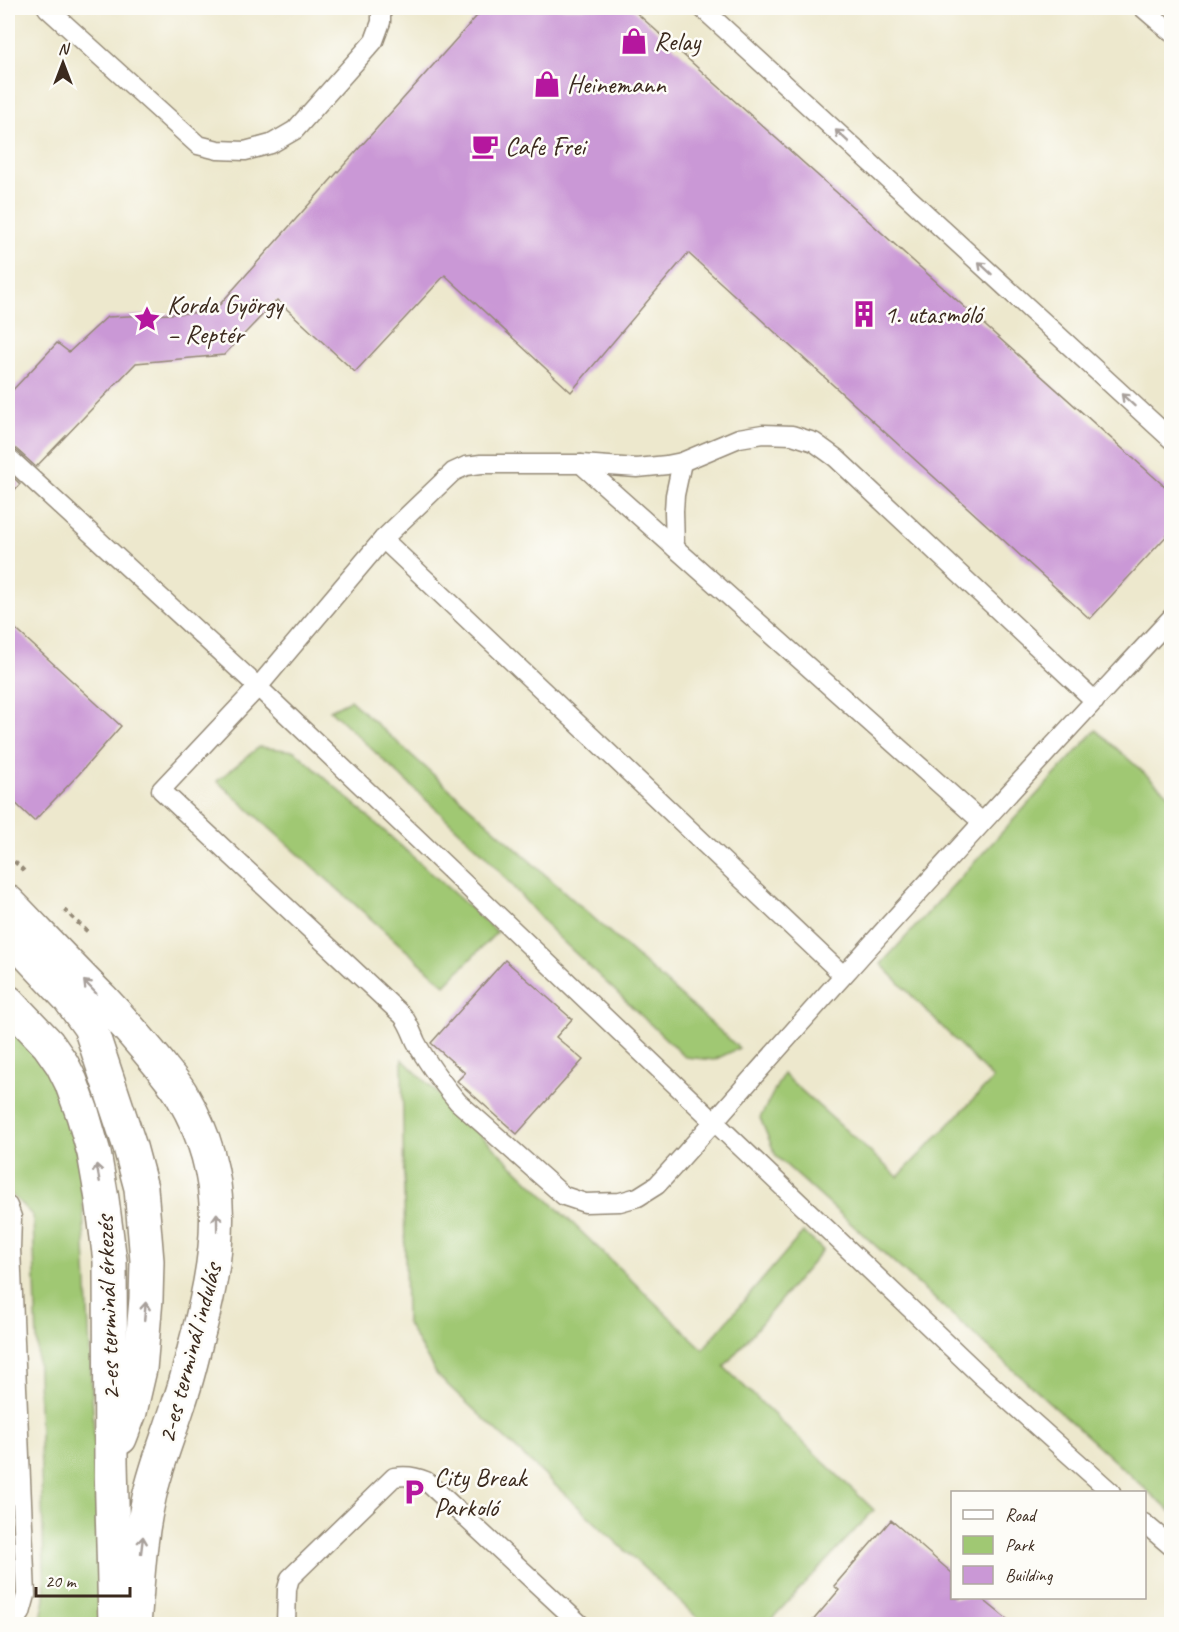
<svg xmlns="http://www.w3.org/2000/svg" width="1179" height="1632" font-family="Caveat,sans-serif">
  <rect width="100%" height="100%" fill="#fdfcf7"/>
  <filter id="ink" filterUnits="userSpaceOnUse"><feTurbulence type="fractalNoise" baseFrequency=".0167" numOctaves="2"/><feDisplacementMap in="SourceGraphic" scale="12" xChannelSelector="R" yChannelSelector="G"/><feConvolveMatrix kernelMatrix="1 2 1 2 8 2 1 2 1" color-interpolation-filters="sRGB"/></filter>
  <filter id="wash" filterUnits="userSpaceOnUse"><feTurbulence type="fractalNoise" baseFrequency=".008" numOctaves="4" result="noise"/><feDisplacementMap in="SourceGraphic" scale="24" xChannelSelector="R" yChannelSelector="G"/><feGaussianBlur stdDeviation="1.35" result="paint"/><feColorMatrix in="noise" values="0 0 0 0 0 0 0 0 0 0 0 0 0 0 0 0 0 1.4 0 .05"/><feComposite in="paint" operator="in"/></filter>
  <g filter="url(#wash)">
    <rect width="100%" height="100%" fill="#ede8cd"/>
    <g fill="#a0c873" stroke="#6e7948" stroke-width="1.5">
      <path d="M 350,700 L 739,1048 L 714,1060 L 685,1057 L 553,932 L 485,855 L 330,710 Z"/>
      <path d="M 1096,730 L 1171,797 L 1171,1512 L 776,1156 L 760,1118 L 783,1074 L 898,1177 L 993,1079 L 881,964 Z"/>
      <path d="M 259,747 L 295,751 L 497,932 L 445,985 L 217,781 Z"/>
      <path d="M 8,1025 L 52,1068 L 81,1162 L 103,1624 L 40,1624 L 45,1598 L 33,1216 L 8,1191 Z"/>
      <path d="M 402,1059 L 703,1349 L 803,1232 L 823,1250 L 724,1367 L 874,1510 L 767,1624 L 704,1624 L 437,1375 L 406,1322 Z"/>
    </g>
    <g id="blocks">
      <g fill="#ca98d6">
        <path d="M 484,8 L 631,8 L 1172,493 L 1172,530 L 1090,619 L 688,253 L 571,392 L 445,275 L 355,372 L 277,300 L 224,355 L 136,363 L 36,467 L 16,449 L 8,446 L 8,395 L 57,343 L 69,352 L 107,317 L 213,312 Z"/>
        <path d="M 8,472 L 20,484 L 8,497 Z"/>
        <path d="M 8,622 L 121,726 L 79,774 L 34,821 L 8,796 Z"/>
        <path d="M 505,960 L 572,1019 L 556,1037 L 583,1060 L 517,1134 L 457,1081 L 465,1073 L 431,1043 Z"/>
        <path d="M 891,1520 L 952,1573 L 952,1598 L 981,1598 L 1013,1624 L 810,1624 L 839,1590 L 834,1586 Z"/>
      </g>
    </g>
  </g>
  <g filter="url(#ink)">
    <use href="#blocks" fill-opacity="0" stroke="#948976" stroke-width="1.5"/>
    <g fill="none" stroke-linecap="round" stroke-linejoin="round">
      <defs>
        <g id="service">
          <path d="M 47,8 L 198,145 L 218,150 L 245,151 L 271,144 L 295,130 L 374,41 L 381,22 L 381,8"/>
          <path d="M 702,8 L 1172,440"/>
          <path d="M 1143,8 L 1172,33"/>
          <path d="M 8,457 L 258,687 L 979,1374 L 1111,1492"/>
          <path d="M 581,464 L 982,822"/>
          <path d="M 383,539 L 843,975"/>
          <path d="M 675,548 L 674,511 L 675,495 L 682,462"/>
          <path d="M 1095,701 L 836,458 L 814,442 L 792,435 L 763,434 L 739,438 L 682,462 L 667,465 L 637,468 L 581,464 L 481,464 L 466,466 L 453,472 L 383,539 L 258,687 L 161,790 L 403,1016 C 409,1024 412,1033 416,1042 C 427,1063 443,1084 458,1102 L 564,1196 L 585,1203 L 620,1202 L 638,1197 L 657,1185 C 720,1116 781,1044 844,975 C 952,854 1062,736 1172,617"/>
          <path d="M 8,1206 L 12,1217 L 11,1249 L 26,1595 L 21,1613 L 12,1624"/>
          <path d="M 1144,1523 L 1172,1547"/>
          <path d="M 286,1624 L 287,1589 L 290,1578 L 394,1477 C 406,1475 415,1476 426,1481 L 580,1624"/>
        </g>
        <g id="minor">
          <path d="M 8,933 L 69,998 L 90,1027 L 130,1147 L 141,1188 L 147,1261 L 146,1299 L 140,1369 L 130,1412 L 120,1438"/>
          <path d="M 8,1002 L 48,1044 L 62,1064 L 71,1082 L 83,1115 L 94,1153 L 102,1199 L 110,1261 L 111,1462 L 115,1624"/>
        </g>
        <path id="tertiary" d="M 8,902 C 39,934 70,967 102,999 C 122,1020 141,1042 159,1064 C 167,1075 177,1085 183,1097 C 231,1178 220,1256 196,1342 C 191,1363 186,1383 179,1403 C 169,1435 156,1466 149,1498 C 139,1539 138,1583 134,1624"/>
      </defs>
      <use href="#service" stroke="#948976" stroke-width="21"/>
      <use href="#minor" stroke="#948976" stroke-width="36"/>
      <use href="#tertiary" stroke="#948976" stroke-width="36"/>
      <g stroke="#948976" stroke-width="4" stroke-dasharray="4.5 4.5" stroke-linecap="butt">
        <path d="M 8,855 L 26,873"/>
        <path d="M 64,910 L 89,933"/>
      </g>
      <use href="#service" stroke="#fff" stroke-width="18"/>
      <use href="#minor" stroke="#fff" stroke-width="33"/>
      <use href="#tertiary" stroke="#fff" stroke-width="33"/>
    </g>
    <defs><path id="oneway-shaft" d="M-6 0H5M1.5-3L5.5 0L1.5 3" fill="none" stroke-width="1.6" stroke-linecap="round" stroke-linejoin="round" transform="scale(1.5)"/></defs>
    <g stroke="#a79f9a">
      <use href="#oneway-shaft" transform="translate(842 136) rotate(-137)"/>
      <use href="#oneway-shaft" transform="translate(985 268) rotate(-137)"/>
      <use href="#oneway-shaft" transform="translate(1128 400) rotate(-137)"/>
      <use href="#oneway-shaft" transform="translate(90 987) rotate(-134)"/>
      <use href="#oneway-shaft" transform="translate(98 1173) rotate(-101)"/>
      <use href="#oneway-shaft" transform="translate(217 1222) rotate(-91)"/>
      <use href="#oneway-shaft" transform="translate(145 1311) rotate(-85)"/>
      <use href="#oneway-shaft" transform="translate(142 1545) rotate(-83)"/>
    </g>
  </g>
  <defs>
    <symbol id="shop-bare" viewBox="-9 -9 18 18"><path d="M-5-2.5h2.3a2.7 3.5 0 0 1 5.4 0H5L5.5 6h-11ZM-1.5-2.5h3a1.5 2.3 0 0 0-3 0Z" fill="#b5179e" stroke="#fdfcf7" stroke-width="2.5" paint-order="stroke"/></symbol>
    <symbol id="cafe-bare" viewBox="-9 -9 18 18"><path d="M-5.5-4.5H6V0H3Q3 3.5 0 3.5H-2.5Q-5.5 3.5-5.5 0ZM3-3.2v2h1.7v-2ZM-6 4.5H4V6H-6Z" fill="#b5179e" stroke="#fdfcf7" stroke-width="2.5" paint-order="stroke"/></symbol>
    <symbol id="building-bare" viewBox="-9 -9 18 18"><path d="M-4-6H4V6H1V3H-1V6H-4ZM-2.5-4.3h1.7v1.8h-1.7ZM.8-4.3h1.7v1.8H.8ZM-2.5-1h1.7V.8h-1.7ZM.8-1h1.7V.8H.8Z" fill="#b5179e" stroke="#fdfcf7" stroke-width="2.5" paint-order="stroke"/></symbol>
    <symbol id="sight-bare" viewBox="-9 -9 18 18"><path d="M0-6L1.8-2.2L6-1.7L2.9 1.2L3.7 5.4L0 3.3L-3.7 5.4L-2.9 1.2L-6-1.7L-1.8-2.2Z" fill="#b5179e" stroke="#fdfcf7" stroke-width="2.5" paint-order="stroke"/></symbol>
    <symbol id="parking-bare" viewBox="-9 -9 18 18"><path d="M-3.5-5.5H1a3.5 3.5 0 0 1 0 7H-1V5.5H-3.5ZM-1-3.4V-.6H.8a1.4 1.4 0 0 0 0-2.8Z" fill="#b5179e" stroke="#fdfcf7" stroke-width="2.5" paint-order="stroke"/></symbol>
  </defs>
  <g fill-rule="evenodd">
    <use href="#shop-bare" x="615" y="22" width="38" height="38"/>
    <use href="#shop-bare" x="528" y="65" width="38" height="38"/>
    <use href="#cafe-bare" x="466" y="127" width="38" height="38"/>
    <use href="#building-bare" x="845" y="295" width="38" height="38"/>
    <use href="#sight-bare" x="128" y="300" width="38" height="38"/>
    <use href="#parking-bare" x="395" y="1473" width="38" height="38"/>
  </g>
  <g text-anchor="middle" stroke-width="5" stroke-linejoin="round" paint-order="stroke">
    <g font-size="26" fill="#3b2a1e" stroke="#fdfcf7" text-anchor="start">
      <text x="654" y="50">Relay</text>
      <text x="567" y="93">Heinemann</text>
      <text x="505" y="155">Cafe Frei</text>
      <text x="167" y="313">Korda György<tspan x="167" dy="30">– Reptér</tspan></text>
      <text x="884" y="323">1. utasmóló</text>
      <text x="434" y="1486">City Break<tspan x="434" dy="30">Parkoló</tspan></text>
    </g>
    <g font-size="26" fill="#3b2a1e" stroke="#fdfcf7">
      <text transform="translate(107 1308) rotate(-92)" y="9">2-es terminál érkezés</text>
      <text transform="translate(189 1353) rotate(-75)" y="9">2-es terminál indulás</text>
    </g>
  </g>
  <rect width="1179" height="1632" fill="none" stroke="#fdfcf7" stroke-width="30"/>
  <rect x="951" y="1491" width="195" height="108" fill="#fdfcf7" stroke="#afa8a0" stroke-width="1.5"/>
  <rect x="963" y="1510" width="30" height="9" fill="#ffffff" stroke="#afa8a0" stroke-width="1.5"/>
  <text x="1005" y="1521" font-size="18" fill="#3b2a1e">Road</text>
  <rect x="963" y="1536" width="30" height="18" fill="#a0c873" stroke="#afa8a0" stroke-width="1.5"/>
  <text x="1005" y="1551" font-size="18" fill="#3b2a1e">Park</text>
  <rect x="963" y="1566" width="30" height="18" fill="#ca98d6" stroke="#afa8a0" stroke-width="1.5"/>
  <text x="1005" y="1581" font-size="18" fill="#3b2a1e">Building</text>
  <g transform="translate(63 63)" stroke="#fdfcf7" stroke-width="4.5" paint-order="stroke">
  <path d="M0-4.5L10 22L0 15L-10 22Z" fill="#3b2a1e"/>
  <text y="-9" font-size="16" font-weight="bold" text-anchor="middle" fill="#3b2a1e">N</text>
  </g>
  <path d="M36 1587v9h94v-9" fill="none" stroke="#3b2a1e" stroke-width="3"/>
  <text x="45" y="1587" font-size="18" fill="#3b2a1e" stroke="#fdfcf7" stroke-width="4.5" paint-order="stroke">20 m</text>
</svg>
